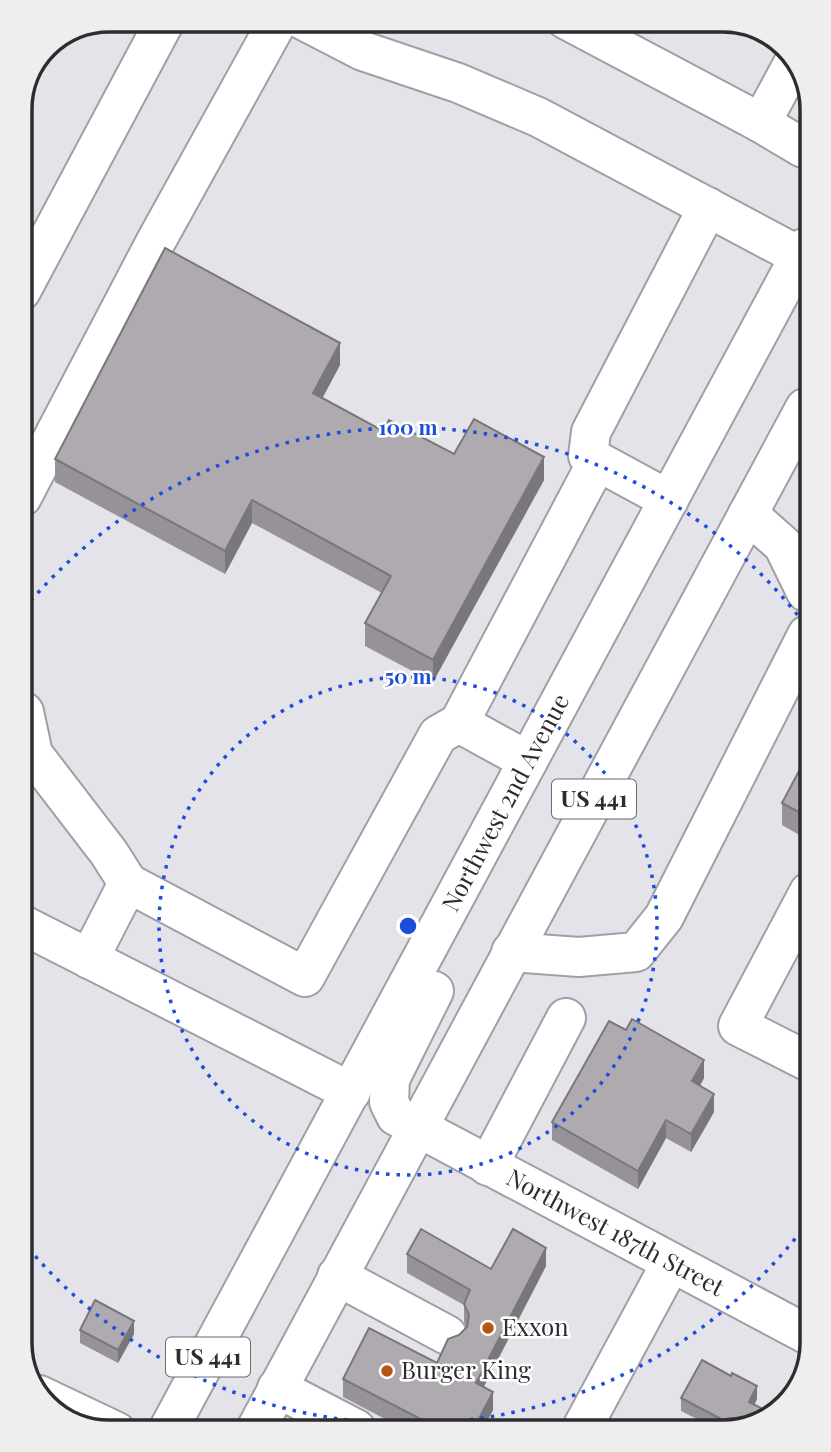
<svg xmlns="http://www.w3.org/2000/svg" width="831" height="1452" font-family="'Playfair Display',serif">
  <rect width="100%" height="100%" fill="#e4e3e9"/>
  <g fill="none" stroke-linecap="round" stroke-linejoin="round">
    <defs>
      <g id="minor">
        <path d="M 301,19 L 363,51 L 458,83 L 538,117 L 799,256"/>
        <path d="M 565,19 L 761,123 L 803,148"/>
        <path d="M 761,123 L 795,60"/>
        <path d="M 21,291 L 166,19"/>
        <path d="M 22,497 L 155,243 L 279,19"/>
        <path d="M 669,500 L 588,456 L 591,432 L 708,207"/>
        <path d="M 748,514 L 783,545 L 806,592"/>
        <path d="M 24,712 L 33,754 L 109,853 L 128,883 L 89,959"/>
        <path d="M 459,723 L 597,462"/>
        <path d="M 128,883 L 305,977 L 438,735 L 459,723 L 528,761"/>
        <path d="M 809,892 L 738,1026 L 809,1062 L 810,1060"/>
        <path d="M 25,926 L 351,1092"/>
        <path d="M 511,952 L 579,957 L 636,952 L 664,917 L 807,635"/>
        <path d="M 419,1128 L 812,1337"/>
        <path d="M 488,1166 L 566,1018"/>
        <path d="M 337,1276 L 447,1335"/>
        <path d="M 277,1388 L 356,1429"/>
        <path d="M 39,1395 L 117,1432"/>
        <path d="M 583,1426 L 671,1263"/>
      </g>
      <g id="major">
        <path d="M 419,1128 L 396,1116 L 389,1102 L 390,1079 L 434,991"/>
        <path d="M 255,1431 L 805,408"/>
        <path d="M 167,1432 L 804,248"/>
      </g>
    </defs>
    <use href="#minor" stroke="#a09fa6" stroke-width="42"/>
    <use href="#major" stroke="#a09fa6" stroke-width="42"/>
    <use href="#minor" stroke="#fff" stroke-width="38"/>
    <use href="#major" stroke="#fff" stroke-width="38"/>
  </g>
  <g fill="#969297">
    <path d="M 340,365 L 322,398 L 383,431 L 454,454 L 544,480 L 433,682 L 365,646 L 365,623 L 382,593 L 252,523 L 225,574 L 55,482 L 55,459 Z"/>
    <path d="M 808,754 L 808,840 L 782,825 L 782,803 Z"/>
    <path d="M 704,1078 L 700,1086 L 714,1112 L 691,1152 L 666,1138 L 638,1189 L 552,1140 L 552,1122 Z"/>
    <path d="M 407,1254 L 491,1269 L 546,1266 L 484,1387 L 493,1410 L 484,1427 L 404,1429 L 343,1397 L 343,1379 L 437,1363 L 466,1327 L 464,1322 L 464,1305 L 407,1273 Z"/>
    <path d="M 80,1330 L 134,1334 L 118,1363 L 80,1343 Z"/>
    <path d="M 731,1376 L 757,1399 L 754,1405 L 762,1424 L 707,1424 L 681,1411 L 681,1398 Z"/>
  </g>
  <g fill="#7a777b">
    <path d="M 340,343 L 340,365 L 313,416 L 313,393 Z"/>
    <path d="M 544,457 L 544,480 L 433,682 L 433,660 Z"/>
    <path d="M 252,500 L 252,523 L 225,574 L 225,551 Z"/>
    <path d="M 704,1060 L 704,1078 L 692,1099 L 692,1081 Z"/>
    <path d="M 714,1094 L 714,1112 L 691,1152 L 691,1134 Z"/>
    <path d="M 666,1120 L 666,1138 L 638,1189 L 638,1171 Z"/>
    <path d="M 546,1248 L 546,1266 L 476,1401 L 476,1383 Z"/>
    <path d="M 134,1321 L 134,1334 L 118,1363 L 118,1350 Z"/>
    <path d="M 757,1386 L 757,1399 L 749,1415 L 749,1402 Z"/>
    <path d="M 493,1392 L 493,1410 L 484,1427 L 474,1428 Z"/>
  </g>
  <g fill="#aeaab0" stroke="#7a777b" stroke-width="2">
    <path d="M 165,248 L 340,343 L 313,393 L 383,431 L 389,420 L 454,454 L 474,419 L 544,457 L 433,660 L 365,623 L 391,576 L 252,500 L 225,551 L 55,459 Z"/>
    <path d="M 808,754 L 808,817 L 782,803 Z"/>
    <path d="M 632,1019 L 704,1060 L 692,1081 L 714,1094 L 691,1134 L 666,1120 L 638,1171 L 552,1122 L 609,1021 L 626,1030 Z"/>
    <path d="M 421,1229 L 491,1269 L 513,1229 L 546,1248 L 476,1383 L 493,1392 L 474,1428 L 438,1428 L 343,1379 L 369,1328 L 437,1363 L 448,1339 L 459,1335 L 467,1327 L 469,1315 L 464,1304 L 470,1290 L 407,1254 Z"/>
    <path d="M 95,1300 L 134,1321 L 118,1350 L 80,1330 Z"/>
    <path d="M 702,1360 L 731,1376 L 732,1373 L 757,1386 L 749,1402 L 773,1414 L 762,1424 L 721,1424 L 723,1420 L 681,1398 Z"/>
  </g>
  <g fill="none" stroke="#1d4ed8" stroke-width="3.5" stroke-dasharray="3.5 7">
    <circle cx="408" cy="926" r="249"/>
    <path d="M808 1222A498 498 0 0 1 29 1249M24 609A498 498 0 0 1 806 626"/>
  </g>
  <g fill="#b65612" stroke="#fff" stroke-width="2.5">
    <circle cx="488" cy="1328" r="7"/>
    <circle cx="387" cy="1371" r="7"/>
  </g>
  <g text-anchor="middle" stroke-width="5" stroke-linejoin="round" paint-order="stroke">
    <g fill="#fff" stroke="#6c6b6d" stroke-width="2">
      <rect x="552" y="779.5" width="84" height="39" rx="5"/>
      <rect x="166" y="1337.5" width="84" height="39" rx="5"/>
    </g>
    <g font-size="23" font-weight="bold" fill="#2d2c2f">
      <text x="594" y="807">US 441</text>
      <text x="208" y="1365">US 441</text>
    </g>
    <g font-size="24" fill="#2d2c2f" stroke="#fff">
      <text transform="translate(506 803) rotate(-62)" y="8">Northwest 2nd Avenue</text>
      <text transform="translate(615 1233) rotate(28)" y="8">Northwest 187th Street</text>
    </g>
    <g font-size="24" fill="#2d2c2f" stroke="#fff" text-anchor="start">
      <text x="502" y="1336">Exxon</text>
      <text x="401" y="1379">Burger King</text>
    </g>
  </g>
  <path d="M0 0H831V1452H0ZM109 32H723A77 77 0 0 1 800 109V1343A77 77 0 0 1 723 1420H109A77 77 0 0 1 32 1343V109A77 77 0 0 1 109 32Z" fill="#eee" fill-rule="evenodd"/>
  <path fill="none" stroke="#2d2c2f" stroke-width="3.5" d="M109 32H723A77 77 0 0 1 800 109V1343A77 77 0 0 1 723 1420H109A77 77 0 0 1 32 1343V109A77 77 0 0 1 109 32Z"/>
  <circle cx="408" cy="926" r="10" fill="#1d4ed8" stroke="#fff" stroke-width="3.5"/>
  <g font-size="21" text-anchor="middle" font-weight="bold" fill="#1d4ed8" stroke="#fff" stroke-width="5" stroke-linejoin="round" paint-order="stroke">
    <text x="408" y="435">100 m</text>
    <text x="408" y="684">50 m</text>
  </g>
</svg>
